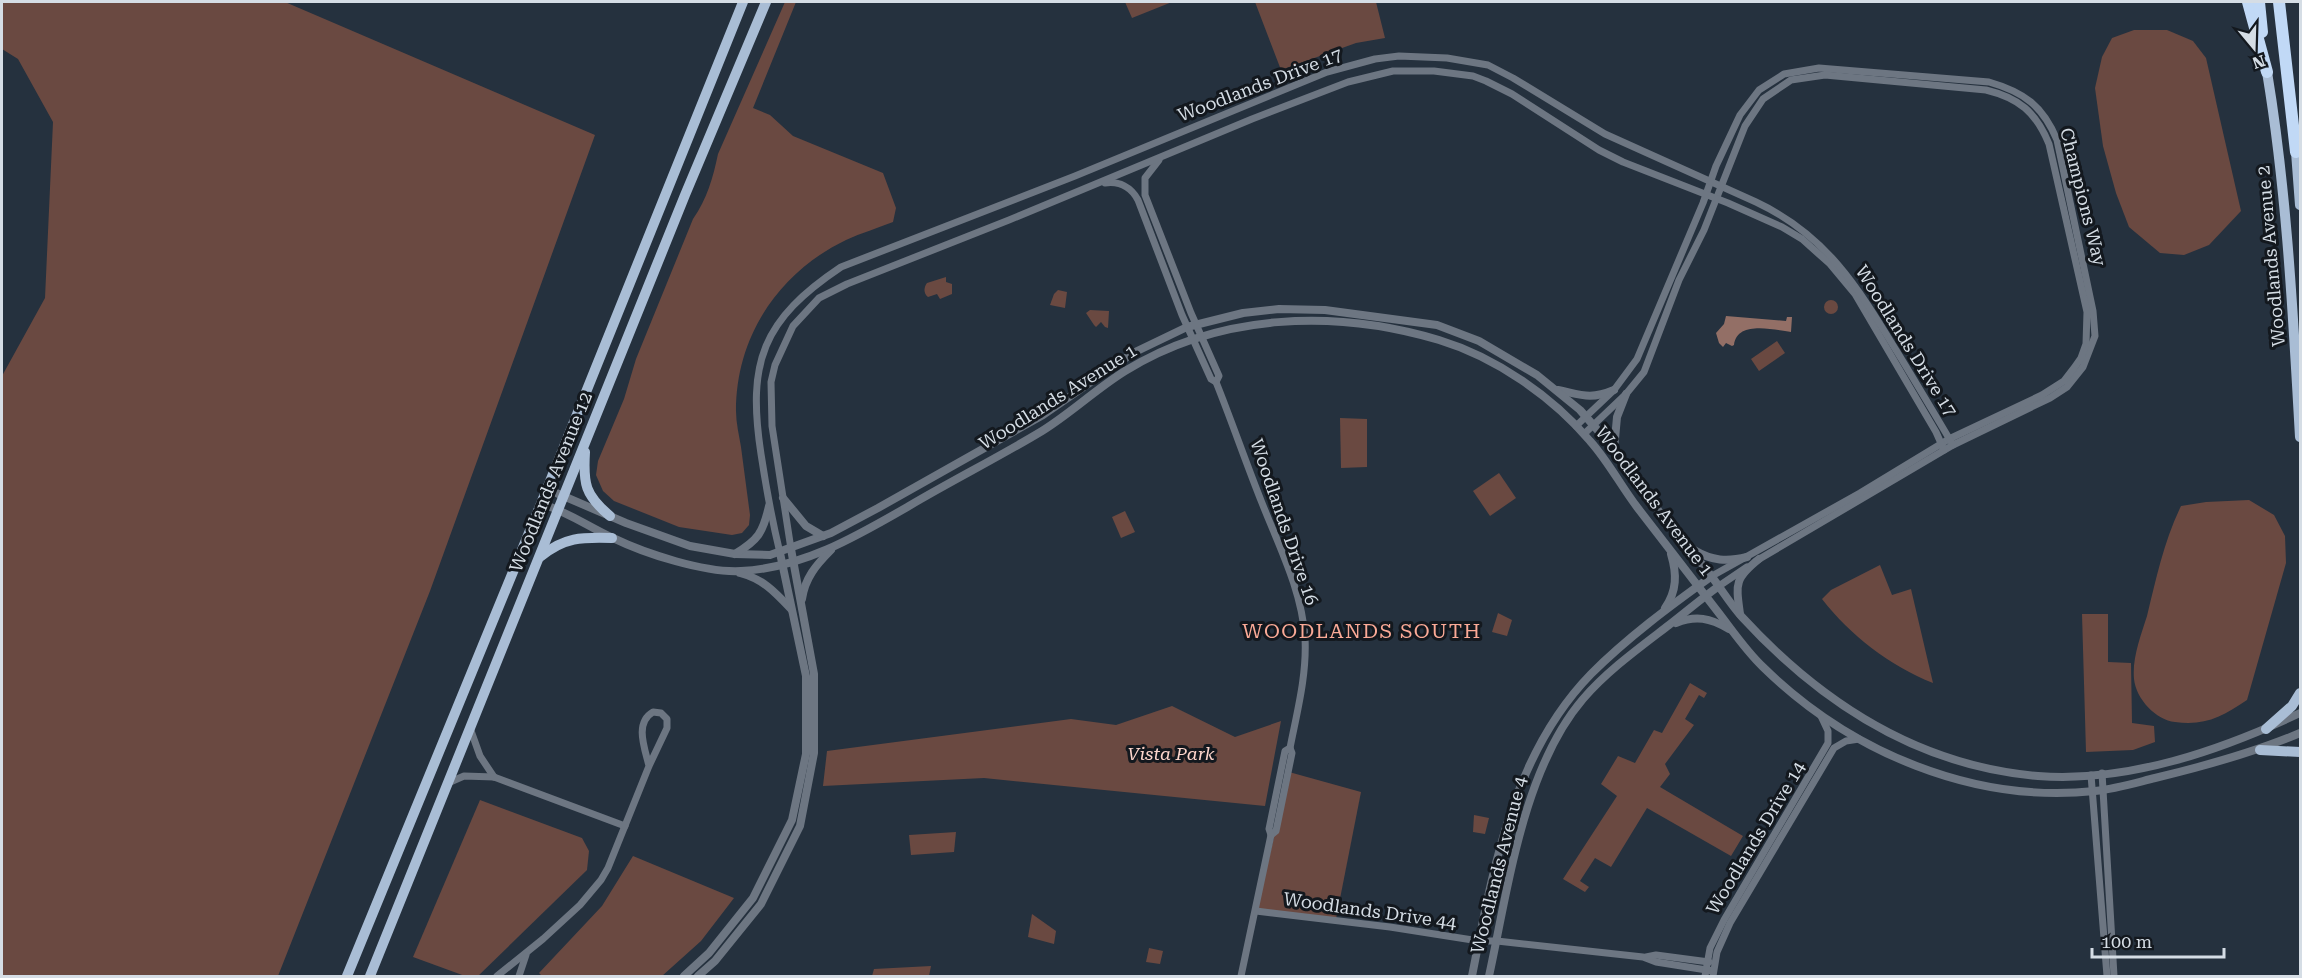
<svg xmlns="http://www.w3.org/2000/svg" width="2302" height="978" font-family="'Roboto Serif',serif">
  <rect width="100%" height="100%" fill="#25313e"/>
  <g fill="#6a4941">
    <path d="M 2,2 L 285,2 L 595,135 L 430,591 L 278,976 L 2,976 L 2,376 L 45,298 L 53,122 L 18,59 L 2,49 Z"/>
    <path d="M 785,2 L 796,2 L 753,108 L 770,115 L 793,136 L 883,173 L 896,208 L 893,222 C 878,228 861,233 846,240 C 779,272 736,336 736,411 C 736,423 739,435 741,447 C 744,470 747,492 750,515 L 749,525 L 742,533 L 732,535 L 679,527 L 614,501 L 603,491 L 596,475 L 598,461 L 624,399 L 636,359 L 693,219 C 707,199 713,178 718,154 Z"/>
    <path d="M 1125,2 L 1172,2 L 1132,18 Z"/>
    <path d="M 1255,2 L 1376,2 L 1385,38 L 1356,43 L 1281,70 Z"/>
    <path d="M 2134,30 L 2167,30 L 2193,41 L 2206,58 L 2241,211 L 2209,245 L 2184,255 L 2160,253 L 2129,227 L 2116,193 L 2103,146 L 2095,88 L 2102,57 L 2112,38 Z"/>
    <path d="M 946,277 L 946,282 L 952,284 L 952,294 L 940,299 L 937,294 L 928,297 C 923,293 924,287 927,283 Z"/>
    <path d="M 1058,290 L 1067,292 L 1065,308 L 1050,305 L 1054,294 Z"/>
    <circle cx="1831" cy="307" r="7"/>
    <path d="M 1090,310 L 1109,311 L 1108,328 L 1105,327 L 1101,322 L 1096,327 L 1094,325 L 1086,313 Z"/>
    <path d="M 1777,341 L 1785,353 L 1759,371 L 1751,359 Z"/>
    <path d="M 1340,418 L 1367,419 L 1367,467 L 1341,468 Z"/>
    <path d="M 1499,473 L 1516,498 L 1490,516 L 1473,491 Z"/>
    <path d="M 2249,500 L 2274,515 L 2285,536 L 2286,563 L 2247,700 C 2222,717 2205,726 2175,722 C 2156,720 2136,699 2134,679 C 2132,658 2141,635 2147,616 C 2156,579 2164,541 2181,506 L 2206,502 Z"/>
    <path d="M 1125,511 L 1135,532 L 1121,538 L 1112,517 Z"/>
    <path d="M 1880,565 L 1892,595 L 1911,589 L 1933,683 C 1890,666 1850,635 1822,599 L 1831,590 Z"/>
    <path d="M 1498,613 L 1512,620 L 1507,636 L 1492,632 Z"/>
    <path d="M 2082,614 L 2108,614 L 2108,662 L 2131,663 L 2132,723 L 2154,726 L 2155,742 L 2133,750 L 2086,752 Z"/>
    <path d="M 1690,683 L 1707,693 L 1704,698 L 1699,695 L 1685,719 L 1694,725 L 1665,764 L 1670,774 L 1660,787 L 1743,836 L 1731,856 L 1647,808 L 1611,867 L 1595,858 L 1580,881 L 1589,887 L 1585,892 L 1563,879 L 1617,796 L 1601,784 L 1618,756 L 1635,763 L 1654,730 L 1662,733 Z"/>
    <path d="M 1172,706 L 1235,737 L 1281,721 L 1265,806 L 984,778 L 823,786 L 827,751 L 1071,719 L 1116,725 Z"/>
    <path d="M 1289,772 L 1361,792 L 1336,919 L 1257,910 Z"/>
    <path d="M 480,800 L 582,838 L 589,851 L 587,870 L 478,976 L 465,976 L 413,957 Z"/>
    <path d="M 1474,815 L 1489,818 L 1485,834 L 1473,832 Z"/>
    <path d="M 956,832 L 954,852 L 911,855 L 909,835 Z"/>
    <path d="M 633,856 L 734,898 L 701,941 L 662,976 L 542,976 L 539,973 L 602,906 Z"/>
    <path d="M 1032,914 L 1056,931 L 1054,944 L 1028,937 Z"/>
    <path d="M 1149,948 L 1163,951 L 1160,964 L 1146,962 Z"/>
    <path d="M 931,966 L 929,976 L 872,976 L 874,969 Z"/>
  </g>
  <path fill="#936f66" d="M 1726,316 L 1786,321 L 1787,317 L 1792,317 L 1791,332 C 1774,330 1737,320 1734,345 L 1732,346 L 1726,343 L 1723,347 L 1719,343 L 1716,333 L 1724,324 Z"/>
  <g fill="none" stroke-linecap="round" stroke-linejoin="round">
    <g stroke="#6d7682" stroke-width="7">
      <path d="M 1159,160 L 1145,178 L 1145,195 L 1191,313 L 1219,376 L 1216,382"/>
      <path d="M 1105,183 C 1119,181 1131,187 1138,200 L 1182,315 L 1211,379 L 1216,382 C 1232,422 1246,463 1262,503 C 1279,546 1302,591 1305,638 C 1307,675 1297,712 1290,748 L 1292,753 L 1276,831 L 1271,835"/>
      <path d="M 1576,426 L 1614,390 L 1637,359 L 1703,203 L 1716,166 L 1740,115 L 1759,90 L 1784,74 L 1819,68 L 1989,82 C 2024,92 2043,106 2057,140 L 2093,311 L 2095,336 L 2083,367 L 2067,387 L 2050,398 L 1953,445 L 1756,561"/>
      <path d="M 1584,434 L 1626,394 L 1644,372 L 1679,280 L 1704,230 L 1745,126 L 1763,99 L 1791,80 L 1825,75 L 1986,90 C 2019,98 2036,112 2049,144 L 2087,312 L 2086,344 L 2081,358 L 2074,368 L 2064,381 L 2042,395 L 1949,439 L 1860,493 L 1712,576"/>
      <path d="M 791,549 L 772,426 L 771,382 L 775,365 L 793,326 L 819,298 L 847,284 L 1009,220 L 1252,119 L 1348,82 L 1393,71 L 1434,71 L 1473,76 L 1486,81 L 1512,94 L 1599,150 L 1623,162 L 1728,203 L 1782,227 L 1802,239 L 1830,264 L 1855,294 L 1936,432 L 1944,450"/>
      <path d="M 780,553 C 772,520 766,487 761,454 C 747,362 762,320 841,267 L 1075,176 L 1327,72 L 1375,59 L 1399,56 L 1447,58 L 1488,65 L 1513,78 L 1605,134 L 1756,202 C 1826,235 1857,286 1896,350 C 1915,381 1934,413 1953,445"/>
      <path d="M 1719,586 L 1747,567"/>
      <path d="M 470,728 L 480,756 L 494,777"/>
      <path d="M 2102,773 L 2114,976"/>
      <path d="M 2091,775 L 2107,976"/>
      <path d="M 448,783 L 464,776 L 494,777 L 625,826"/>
      <path d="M 1256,911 L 1390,927 L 1479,941 L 1497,941 L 1643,957 L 1656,962 L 1713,971"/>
      <path d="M 1646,957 L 1656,955 L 1709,962"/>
      <path d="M 497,976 L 543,939 L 580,905 L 601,880 L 608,868 L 649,766 L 667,728 L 667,719 L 661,713 L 653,712 C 634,723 645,749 649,766"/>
      <path d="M 519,976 L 526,955"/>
      <path d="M 1241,976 L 1271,835 L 1269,829 L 1285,751 L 1290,748"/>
      <path d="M 1705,976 L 1710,948 L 1724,920 L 1828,743 L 1828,731 L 1821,716"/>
      <path d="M 1713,976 L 1717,952 L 1730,923 L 1834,748 L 1846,741 L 1859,739"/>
    </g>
    <g stroke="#6d7682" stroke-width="8">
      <path d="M 1558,390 C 1582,395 1590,400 1614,390"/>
      <path d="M 1614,450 L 1617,417 L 1626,394"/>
      <path d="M 547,489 L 626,523 L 690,546 L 735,554 L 770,555 L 831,533 L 878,508 L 1043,415 L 1133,353 L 1187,327 L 1243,313 L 1279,309 L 1325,310 L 1437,325 L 1479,341 L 1537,375 L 1580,410 L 1601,434 C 1619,457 1637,482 1655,506 C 1673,531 1694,553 1712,577 C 1722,590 1731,605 1742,617 C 1822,704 1918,766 2038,776 C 2128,783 2221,750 2300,713"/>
      <path d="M 783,498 L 806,526 L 823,536"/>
      <path d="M 540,503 C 570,513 587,526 613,538 C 646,554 705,573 741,571 C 803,568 857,536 909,506 C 953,480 999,457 1042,431 C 1071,413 1096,389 1125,371 C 1219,313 1335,309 1439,340 C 1495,357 1552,396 1590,441 C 1608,461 1621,486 1637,507 C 1664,542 1691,577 1718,612 C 1732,630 1746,651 1763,667 C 1850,752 1973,804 2095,791 C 2115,789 2135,783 2155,778 C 2205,766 2253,753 2300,733"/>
      <path d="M 1694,550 C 1712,561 1727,562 1747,557"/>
      <path d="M 735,554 C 758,540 763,533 769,506"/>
      <path d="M 740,573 C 763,579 775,592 791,609"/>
      <path d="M 802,599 C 805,578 816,565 831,550"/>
      <path d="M 1665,608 C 1677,591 1677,574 1671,554"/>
      <path d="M 1740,614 C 1736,584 1734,579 1759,559"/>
      <path d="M 1676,623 C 1696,615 1710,618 1729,629"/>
      <path d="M 684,976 L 709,953 L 753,898 L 792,820 L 806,754 L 806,676 L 780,553"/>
      <path d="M 698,976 L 715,961 L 761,904 L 800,826 L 814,753 L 814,674 L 791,549"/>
      <path d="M 1472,976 C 1493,870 1512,755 1591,674 C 1627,638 1670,606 1712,576"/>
      <path d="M 1489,976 C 1508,889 1523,769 1583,699 C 1607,671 1639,648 1669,625 C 1686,612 1702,598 1719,586"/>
    </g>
    <g stroke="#a9bdd5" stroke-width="10">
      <path d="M 2267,72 C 2287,192 2293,315 2300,437"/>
      <path d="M 2296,152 L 2300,205"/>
      <path d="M 585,452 C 583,484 585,495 610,516"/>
      <path d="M 540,557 C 564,537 582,537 612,538"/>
      <path d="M 2266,729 L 2292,706 L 2300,693"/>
      <path d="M 2260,750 L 2300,752"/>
      <path d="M 347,976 L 547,489 L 743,2"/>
      <path d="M 370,976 L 685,195 L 766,2"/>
    </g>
    <g stroke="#c1d9f6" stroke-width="12">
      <path d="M 2248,2 L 2267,72"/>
      <path d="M 2259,2 L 2262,32"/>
      <path d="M 2279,2 L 2296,152"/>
    </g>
  </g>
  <g text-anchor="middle" stroke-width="6" stroke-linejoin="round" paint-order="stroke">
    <g font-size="18" fill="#d5dde5" stroke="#13181e">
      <text transform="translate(1260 85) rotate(-21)" y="6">Woodlands Drive 17</text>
      <text transform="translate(2083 197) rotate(76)" y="6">Champions Way</text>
      <text transform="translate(2271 256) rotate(-95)" y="6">Woodlands Avenue 2</text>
      <text transform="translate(1906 341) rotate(58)" y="6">Woodlands Drive 17</text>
      <text transform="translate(1058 397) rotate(-32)" y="6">Woodlands Avenue 1</text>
      <text transform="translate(551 482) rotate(-68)" y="6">Woodlands Avenue 12</text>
      <text transform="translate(1654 501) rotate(53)" y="6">Woodlands Avenue 1</text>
      <text transform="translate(1284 522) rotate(71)" y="6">Woodlands Drive 16</text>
      <text transform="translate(1756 838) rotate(-59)" y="6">Woodlands Drive 14</text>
      <text transform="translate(1499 865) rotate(-76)" y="6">Woodlands Avenue 4</text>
      <text transform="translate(1370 911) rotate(8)" y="6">Woodlands Drive 44</text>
    </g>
    <g font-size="18" font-style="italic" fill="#fdd6cc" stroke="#13181e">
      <text x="1171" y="760">Vista Park</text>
    </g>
    <g font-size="20" letter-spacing="1.5" fill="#fbaa97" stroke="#13181e">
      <text x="1362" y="638">WOODLANDS SOUTH</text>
    </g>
  </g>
  <rect width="2302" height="978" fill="none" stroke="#d5dde5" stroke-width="6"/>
  <g transform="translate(2254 48) rotate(161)" stroke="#13181e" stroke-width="4.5" paint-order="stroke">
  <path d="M0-4.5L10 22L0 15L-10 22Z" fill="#d5dde5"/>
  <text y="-9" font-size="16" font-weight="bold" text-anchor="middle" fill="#d5dde5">N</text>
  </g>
  <path d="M2092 948v9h132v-9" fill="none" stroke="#d5dde5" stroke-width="3"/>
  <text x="2101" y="948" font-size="18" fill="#d5dde5" stroke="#13181e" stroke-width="4.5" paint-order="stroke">100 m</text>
</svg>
